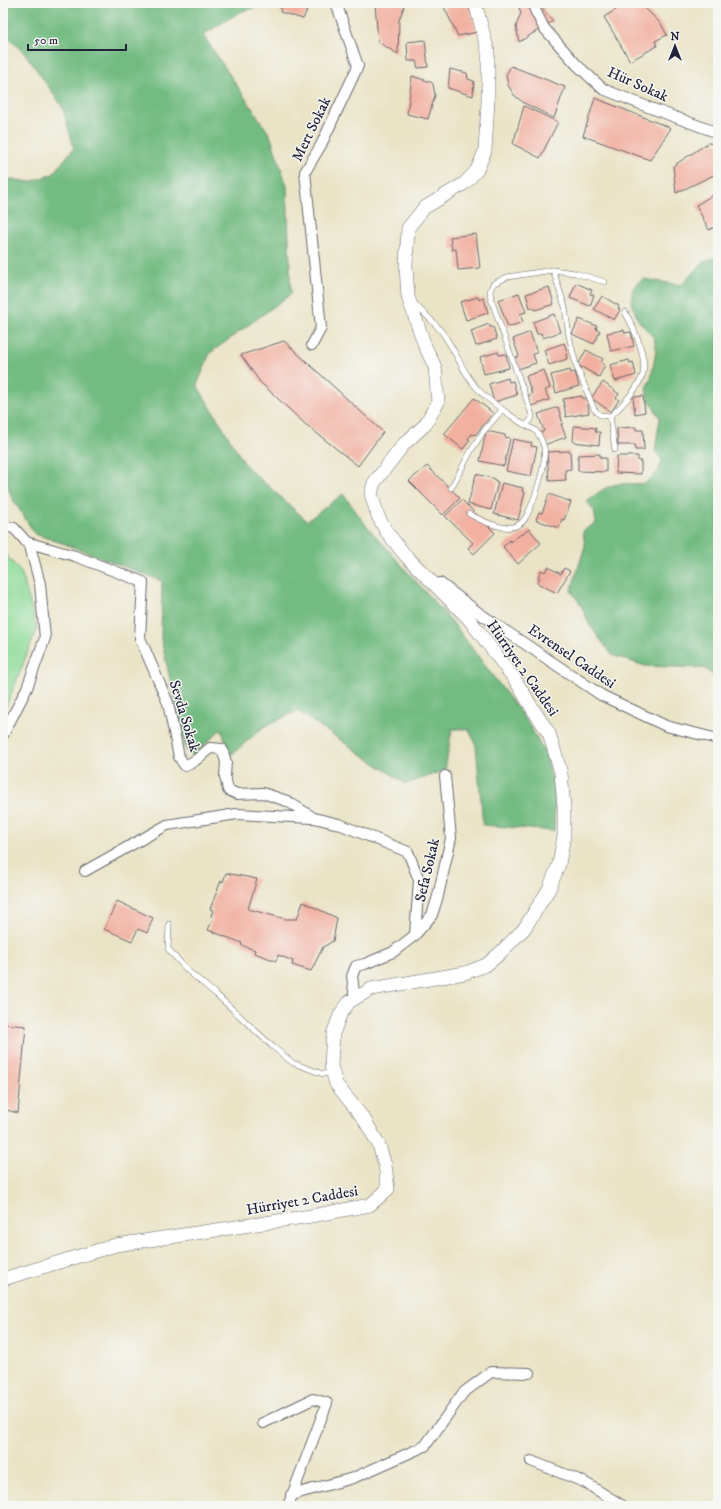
<svg xmlns="http://www.w3.org/2000/svg" width="721" height="1509" font-family="'IM FELL DW Pica',serif">
  <rect width="100%" height="100%" fill="#f6f6f2"/>
  <filter id="ink" filterUnits="userSpaceOnUse"><feTurbulence type="fractalNoise" baseFrequency=".025" numOctaves="2"/><feDisplacementMap in="SourceGraphic" scale="8" xChannelSelector="R" yChannelSelector="G"/><feConvolveMatrix kernelMatrix="1 2 1 2 8 2 1 2 1" color-interpolation-filters="sRGB"/></filter>
  <filter id="wash" filterUnits="userSpaceOnUse"><feTurbulence type="fractalNoise" baseFrequency=".012" numOctaves="4" result="noise"/><feDisplacementMap in="SourceGraphic" scale="16" xChannelSelector="R" yChannelSelector="G"/><feGaussianBlur stdDeviation="0.9" result="paint"/><feColorMatrix in="noise" values="0 0 0 0 0 0 0 0 0 0 0 0 0 0 0 0 0 1.4 0 .05"/><feComposite in="paint" operator="in"/></filter>
  <g filter="url(#wash)">
    <rect width="100%" height="100%" fill="#eae4c7"/>
    <path fill="#8edb99" stroke="#587e6a" d="M 3,551 L 22,574 L 37,629 L 3,714 Z"/>
    <g fill="#72bb81" stroke="#4a6e5e">
      <path d="M 3,3 L 272,3 L 240,12 L 203,35 L 270,135 L 287,186 L 291,294 L 210,353 L 197,385 L 246,466 L 307,521 L 343,494 L 366,525 L 453,623 L 529,724 L 547,758 L 555,794 L 554,831 L 483,825 L 476,745 L 469,729 L 452,729 L 445,770 L 406,784 L 297,711 L 263,727 L 231,755 L 221,729 L 193,756 L 186,750 L 161,639 L 162,581 L 65,544 L 35,534 L 12,498 L 3,474 L 3,178 L 30,182 L 53,174 L 74,148 L 62,106 L 24,52 L 3,34 Z"/>
      <path d="M 718,256 L 718,679 L 704,668 L 645,666 L 612,655 L 590,626 L 581,605 L 571,591 L 585,546 L 583,531 L 596,523 L 594,510 L 587,502 C 609,482 616,483 644,484 L 658,472 L 662,460 L 655,451 L 660,418 L 648,399 L 646,388 L 651,378 L 656,351 L 654,338 L 638,320 L 631,301 L 633,288 L 643,279 L 681,285 L 702,263 Z"/>
    </g>
    <g id="blocks">
      <g fill="#f2b0a0">
        <path d="M 282,3 L 310,3 L 303,19 L 280,12 Z"/>
        <path d="M 375,3 L 403,3 L 404,7 L 399,20 L 398,54 L 378,42 Z"/>
        <path d="M 454,3 L 467,3 L 478,32 L 458,36 L 444,7 Z"/>
        <path d="M 517,3 L 547,3 L 549,6 L 542,8 L 553,21 L 519,42 L 516,26 L 521,13 Z"/>
        <path d="M 627,3 L 639,3 L 639,5 L 642,5 L 661,24 L 667,35 L 655,41 L 657,46 L 630,61 L 604,17 Z"/>
        <path d="M 425,40 L 428,67 L 418,68 L 416,61 L 408,61 L 407,42 Z"/>
        <path d="M 511,66 L 565,87 L 554,118 L 524,103 L 514,95 L 508,85 L 506,75 Z"/>
        <path d="M 450,69 L 467,73 L 468,79 L 474,81 L 473,96 L 448,88 Z"/>
        <path d="M 412,76 L 431,82 L 433,84 L 435,95 L 428,119 L 407,114 Z"/>
        <path d="M 595,98 L 671,128 L 650,160 L 583,136 Z"/>
        <path d="M 524,106 L 558,122 L 540,158 L 513,144 Z"/>
        <path d="M 708,143 L 718,144 L 718,173 L 676,193 L 673,166 Z"/>
        <path d="M 718,192 L 718,225 L 709,230 L 696,205 Z"/>
        <path d="M 476,234 L 480,268 L 458,270 L 456,249 L 452,250 L 450,237 Z"/>
        <path d="M 576,283 L 592,290 L 590,294 L 594,295 L 590,306 L 570,298 Z"/>
        <path d="M 549,287 L 554,304 L 535,310 L 534,307 L 530,308 L 526,294 Z"/>
        <path d="M 519,293 L 526,312 L 520,314 L 523,322 L 508,327 L 498,300 Z"/>
        <path d="M 602,296 L 619,306 L 618,308 L 620,310 L 614,320 L 594,309 Z"/>
        <path d="M 478,297 L 479,300 L 484,298 L 488,313 L 466,320 L 460,302 Z"/>
        <path d="M 554,314 L 560,332 L 543,338 L 541,333 L 537,334 L 533,322 Z"/>
        <path d="M 579,319 L 597,326 L 596,329 L 600,331 L 594,344 L 572,334 Z"/>
        <path d="M 489,324 L 490,327 L 493,327 L 497,339 L 476,346 L 471,331 Z"/>
        <path d="M 624,330 L 625,333 L 631,332 L 634,346 L 611,351 L 607,333 Z"/>
        <path d="M 530,332 L 537,353 L 533,354 L 536,363 L 518,369 L 514,358 L 519,356 L 513,339 Z"/>
        <path d="M 284,341 L 383,432 L 358,466 L 304,423 L 260,382 L 241,355 Z"/>
        <path d="M 564,343 L 568,354 L 566,354 L 567,359 L 549,365 L 544,350 Z"/>
        <path d="M 586,350 L 603,359 L 601,363 L 605,365 L 599,377 L 578,365 Z"/>
        <path d="M 498,352 L 499,355 L 506,354 L 509,368 L 484,374 L 480,357 Z"/>
        <path d="M 629,360 L 630,363 L 633,362 L 636,375 L 615,381 L 610,365 Z"/>
        <path d="M 544,370 L 550,388 L 545,390 L 549,400 L 531,406 L 528,396 L 532,394 L 526,376 Z"/>
        <path d="M 570,370 L 571,373 L 575,372 L 579,386 L 556,393 L 551,375 Z"/>
        <path d="M 508,378 L 509,382 L 513,381 L 517,395 L 494,402 L 489,384 Z"/>
        <path d="M 603,382 L 619,394 L 616,398 L 619,400 L 611,412 L 591,398 Z"/>
        <path d="M 582,396 L 582,398 L 587,398 L 589,413 L 566,417 L 563,399 Z"/>
        <path d="M 643,396 L 645,412 L 635,414 L 633,397 Z"/>
        <path d="M 474,398 L 493,413 L 475,435 L 472,434 L 468,439 L 470,440 L 463,449 L 444,434 Z"/>
        <path d="M 558,407 L 563,424 L 561,424 L 566,437 L 544,445 L 540,433 L 544,431 L 538,414 Z"/>
        <path d="M 574,426 L 596,428 L 595,432 L 600,432 L 599,445 L 573,442 Z"/>
        <path d="M 636,427 L 636,430 L 643,430 L 644,450 L 635,450 L 635,445 L 618,445 L 617,428 Z"/>
        <path d="M 486,431 L 505,435 L 505,437 L 510,438 L 504,466 L 480,461 Z"/>
        <path d="M 513,439 L 532,443 L 531,446 L 537,447 L 531,476 L 506,471 Z"/>
        <path d="M 570,451 L 571,469 L 565,470 L 566,480 L 549,481 L 547,452 Z"/>
        <path d="M 600,454 L 600,458 L 606,458 L 606,472 L 578,471 L 578,455 Z"/>
        <path d="M 617,456 L 638,456 L 638,461 L 641,461 L 641,474 L 616,473 Z"/>
        <path d="M 427,466 L 460,498 L 443,515 L 409,481 Z"/>
        <path d="M 476,474 L 495,479 L 495,481 L 498,482 L 491,510 L 468,504 Z"/>
        <path d="M 502,483 L 523,488 L 522,491 L 525,492 L 518,520 L 494,514 Z"/>
        <path d="M 549,494 L 571,502 L 564,520 L 562,519 L 559,528 L 536,520 L 539,512 L 542,513 Z"/>
        <path d="M 462,500 L 495,533 L 474,554 L 468,548 L 473,543 L 445,516 Z"/>
        <path d="M 529,529 L 541,543 L 518,564 L 503,547 L 510,540 L 511,542 L 521,534 L 522,535 Z"/>
        <path d="M 548,567 L 561,574 L 564,568 L 570,571 L 557,593 L 537,583 L 540,578 L 538,577 L 541,570 L 545,572 Z"/>
        <path d="M 226,873 L 257,879 L 248,909 L 286,919 L 297,919 L 303,902 L 337,918 L 333,941 L 323,947 L 311,971 L 292,965 L 293,961 L 278,955 L 276,961 L 254,953 L 255,950 L 241,945 L 242,943 L 208,930 L 213,918 L 211,916 L 213,910 L 210,909 L 221,881 L 223,882 Z"/>
        <path d="M 117,901 L 153,918 L 147,933 L 138,929 L 132,941 L 104,929 Z"/>
        <path d="M 3,1024 L 26,1026 L 18,1113 L 3,1109 Z"/>
      </g>
    </g>
  </g>
  <g filter="url(#ink)">
    <use href="#blocks" fill-opacity="0" stroke="#68666c" stroke-width="1"/>
    <g fill="none" stroke-linecap="round" stroke-linejoin="round">
      <defs>
        <g id="service">
          <path d="M 553,270 L 565,307 L 569,336 L 576,365 L 594,409 L 600,415 L 610,416 C 617,411 622,405 628,398 C 634,391 640,383 643,374 C 647,356 634,328 625,312"/>
          <path d="M 415,304 C 424,314 436,323 444,335 C 458,355 466,381 486,397 C 498,407 510,415 523,424 C 527,426 533,428 536,431 C 539,434 543,443 544,447 C 547,464 534,502 526,517 C 515,538 484,522 469,514"/>
          <path d="M 610,416 L 615,450"/>
          <path d="M 526,425 L 531,420 L 532,415 L 491,299 L 490,291 L 493,284 L 507,277 L 553,270 L 575,273 L 605,282"/>
          <path d="M 451,488 L 471,451 L 483,432 L 502,410"/>
          <path d="M 169,924 L 168,949 L 188,971 L 217,995 L 272,1046 L 293,1063 L 323,1074 L 332,1073"/>
        </g>
        <g id="minor">
          <path d="M 533,3 L 535,10 L 544,28 L 577,65 L 603,89 L 648,107 L 718,133"/>
          <path d="M 312,345 L 321,328 L 305,172 L 321,145 L 358,66 L 336,3"/>
          <path d="M 3,526 L 14,528 L 30,546 L 40,584 L 45,638 L 27,688 L 3,735"/>
          <path d="M 26,542 L 75,556 L 143,582 L 140,638 L 168,703 L 179,757 L 185,766 L 196,760 L 210,748 L 222,749 L 226,762 L 225,776 L 228,790 L 237,794 L 263,793 L 287,801 L 314,818 L 339,824 L 408,852 L 419,880 L 415,935"/>
          <path d="M 440,583 L 479,613 L 601,695 L 666,726 L 718,739"/>
          <path d="M 85,871 L 167,825 L 237,814 L 312,818"/>
          <path d="M 355,999 L 352,976 L 356,966 L 365,964 L 393,952 L 415,935 L 432,915 L 438,896 L 451,838 L 445,776"/>
          <path d="M 263,1423 L 313,1399 L 327,1403 L 288,1506"/>
          <path d="M 531,1461 L 584,1482 L 623,1506"/>
          <path d="M 291,1495 L 353,1478 L 425,1446 L 463,1393 L 491,1372 L 529,1373"/>
        </g>
        <path id="tertiary" d="M 3,1279 L 116,1245 L 311,1216 L 370,1205 L 388,1189 L 385,1165 L 379,1145 L 364,1119 L 336,1084 L 331,1066 L 332,1049 L 333,1034 L 340,1015 L 349,1002 L 371,989 L 465,973 L 486,965 L 498,955 L 524,929 L 549,889 L 559,864 L 564,836 L 564,806 L 561,773 L 549,733 L 532,708 L 516,681 L 469,619 L 405,555 L 386,531 L 378,516 L 371,494 L 374,483 L 404,444 L 425,425 L 438,402 L 435,367 L 425,346 L 408,297 L 406,266 L 408,228 L 424,208 L 465,183 L 477,170 L 485,151 L 488,101 L 488,51 L 475,3"/>
      </defs>
      <use href="#service" stroke="#68666c" stroke-width="6"/>
      <use href="#minor" stroke="#68666c" stroke-width="12"/>
      <use href="#tertiary" stroke="#68666c" stroke-width="14"/>
      <use href="#service" stroke="#fff" stroke-width="5"/>
      <use href="#minor" stroke="#fff" stroke-width="10"/>
      <use href="#tertiary" stroke="#fff" stroke-width="13"/>
    </g>
  </g>
  <g text-anchor="middle" stroke-width="3" stroke-linejoin="round" paint-order="stroke">
    <g font-size="15" fill="#22223b" stroke="#f6f6f2">
      <text transform="translate(638 84) rotate(24)" y="5">Hür Sokak</text>
      <text transform="translate(311 129) rotate(-64)" y="5">Mert Sokak</text>
      <text transform="translate(572 656) rotate(34)" y="5">Evrensel Caddesi</text>
      <text transform="translate(523 668) rotate(55)" y="5">Hürriyet 2 Caddesi</text>
      <text transform="translate(185 716) rotate(73)" y="5">Sevda Sokak</text>
      <text transform="translate(427 870) rotate(-77)" y="5">Sefa Sokak</text>
      <text transform="translate(302 1200) rotate(-10)" y="5">Hürriyet 2 Caddesi</text>
    </g>
  </g>
  <rect width="721" height="1509" fill="none" stroke="#f6f6f2" stroke-width="16"/>
  <g transform="translate(675 46)" stroke="#f6f6f2" stroke-width="3" paint-order="stroke">
  <path d="M0-3L7 15L0 10L-7 15Z" fill="#22223b"/>
  <text y="-6" font-size="11" font-weight="bold" text-anchor="middle" fill="#22223b">N</text>
  </g>
  <path d="M28 44v6h98v-6" fill="none" stroke="#22223b" stroke-width="2"/>
  <text x="34" y="44" font-size="12" fill="#22223b" stroke="#f6f6f2" stroke-width="3" paint-order="stroke">50 m</text>
</svg>
